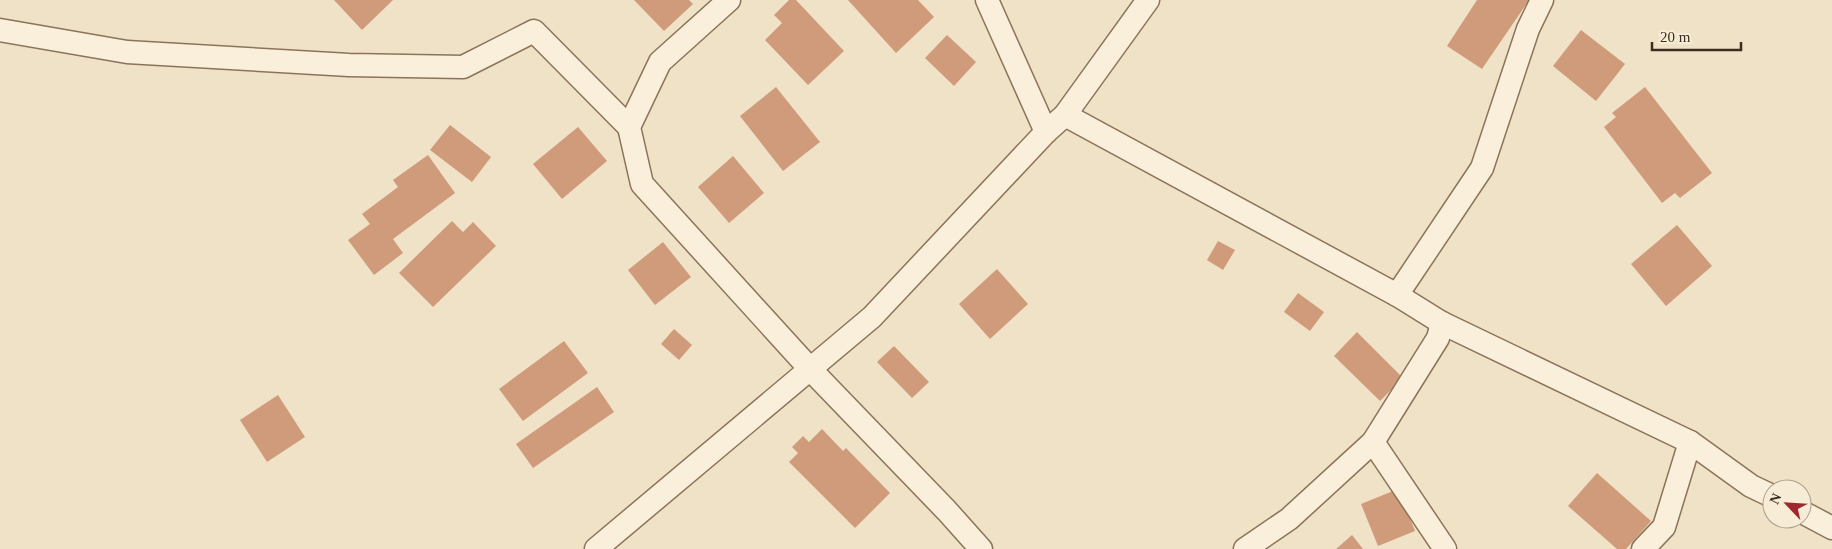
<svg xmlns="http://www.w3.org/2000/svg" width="1832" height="549" font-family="'Times New Roman',serif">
  <rect width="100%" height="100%" fill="#f0e2c6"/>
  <g fill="#cf9b7b">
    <path d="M 334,0 L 393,0 L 362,30 Z"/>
    <path d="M 634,0 L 689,0 L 693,4 L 664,31 Z"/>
    <path d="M 789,0 L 796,0 L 844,51 L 808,85 L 765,40 L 782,23 L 774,15 Z"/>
    <path d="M 848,0 L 918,0 L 934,17 L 896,53 Z"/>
    <path d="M 1477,0 L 1529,0 L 1482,69 L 1447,46 Z"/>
    <path d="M 1581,30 L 1625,64 L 1596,101 L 1553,66 Z"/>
    <path d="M 947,35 L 976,62 L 954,86 L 925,58 Z"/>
    <path d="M 776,87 L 820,142 L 783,171 L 740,116 Z"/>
    <path d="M 1645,87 L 1712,173 L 1680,198 L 1675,193 L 1662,203 L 1604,127 L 1616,117 L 1612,113 Z"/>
    <path d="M 450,125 L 491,157 L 472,182 L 430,150 Z"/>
    <path d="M 578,127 L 607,161 L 562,199 L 533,164 Z"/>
    <path d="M 428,155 L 455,193 L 393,239 L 403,253 L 374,275 L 348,240 L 370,224 L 362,214 L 398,187 L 393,180 Z"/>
    <path d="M 733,156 L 764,193 L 729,223 L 698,187 Z"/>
    <path d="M 452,221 L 463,232 L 473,222 L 496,246 L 433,307 L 399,273 Z"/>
    <path d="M 1677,225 L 1712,266 L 1666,306 L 1631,264 Z"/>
    <path d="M 1218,241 L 1235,250 L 1223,270 L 1207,260 Z"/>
    <path d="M 663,242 L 691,277 L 655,305 L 628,270 Z"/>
    <path d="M 997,269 L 1028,304 L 990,339 L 959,304 Z"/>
    <path d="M 1298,293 L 1324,312 L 1310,331 L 1284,312 Z"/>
    <path d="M 674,329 L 692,345 L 679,360 L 661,344 Z"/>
    <path d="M 1357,332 L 1403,378 L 1380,401 L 1334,356 Z"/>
    <path d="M 564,341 L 588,373 L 523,421 L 499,389 Z"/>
    <path d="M 894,346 L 929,382 L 912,398 L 877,362 Z"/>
    <path d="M 597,387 L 614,412 L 533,468 L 516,444 Z"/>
    <path d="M 278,395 L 305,437 L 267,462 L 240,420 Z"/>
    <path d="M 822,429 L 843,451 L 846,448 L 890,493 L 855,528 L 789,462 L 798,453 L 792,447 L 803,436 L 809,442 Z"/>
    <path d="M 1597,473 L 1651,521 L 1626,549 L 1617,549 L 1568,506 Z"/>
    <path d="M 1398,489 L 1415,531 L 1378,546 L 1361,504 Z"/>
    <path d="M 1352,535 L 1363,549 L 1336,549 Z"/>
  </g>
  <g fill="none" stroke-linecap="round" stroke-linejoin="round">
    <defs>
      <g id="minor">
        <path d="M 729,0 L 660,62 L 629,127 L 642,184 L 811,370 L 947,511 L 981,549"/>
        <path d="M 987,0 L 1046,132"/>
        <path d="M 0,30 L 127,52 L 349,65 L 463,67 L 534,31 L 629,127"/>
        <path d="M 1065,115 L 1397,295 L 1442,323 L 1690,442 L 1751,486 L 1772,496"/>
        <path d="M 1397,295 L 1482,168 L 1528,29 L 1542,0"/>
        <path d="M 1373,442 L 1445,549"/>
        <path d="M 1802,512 L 1832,528"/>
        <path d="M 596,549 L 872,317 L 1046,132 L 1065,115 L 1148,0"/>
        <path d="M 1245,549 L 1289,519 L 1373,442 L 1438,338 L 1442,323"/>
        <path d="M 1643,549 L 1664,527 L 1690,442"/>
      </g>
    </defs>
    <use href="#minor" stroke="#8c735b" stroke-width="25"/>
    <use href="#minor" stroke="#faefda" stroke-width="22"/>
  </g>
  <g transform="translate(1787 504) rotate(295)"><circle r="24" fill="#f7ecd6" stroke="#ac9f8d"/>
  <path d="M0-4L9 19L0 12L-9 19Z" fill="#9e282e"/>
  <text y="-8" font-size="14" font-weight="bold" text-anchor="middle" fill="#3c2c1f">N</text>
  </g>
  <path d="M1652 42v8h89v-8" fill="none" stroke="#3c2c1f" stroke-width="2.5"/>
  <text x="1660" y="42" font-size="15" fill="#3c2c1f" stroke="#f7ecd6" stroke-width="4" paint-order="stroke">20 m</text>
</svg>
